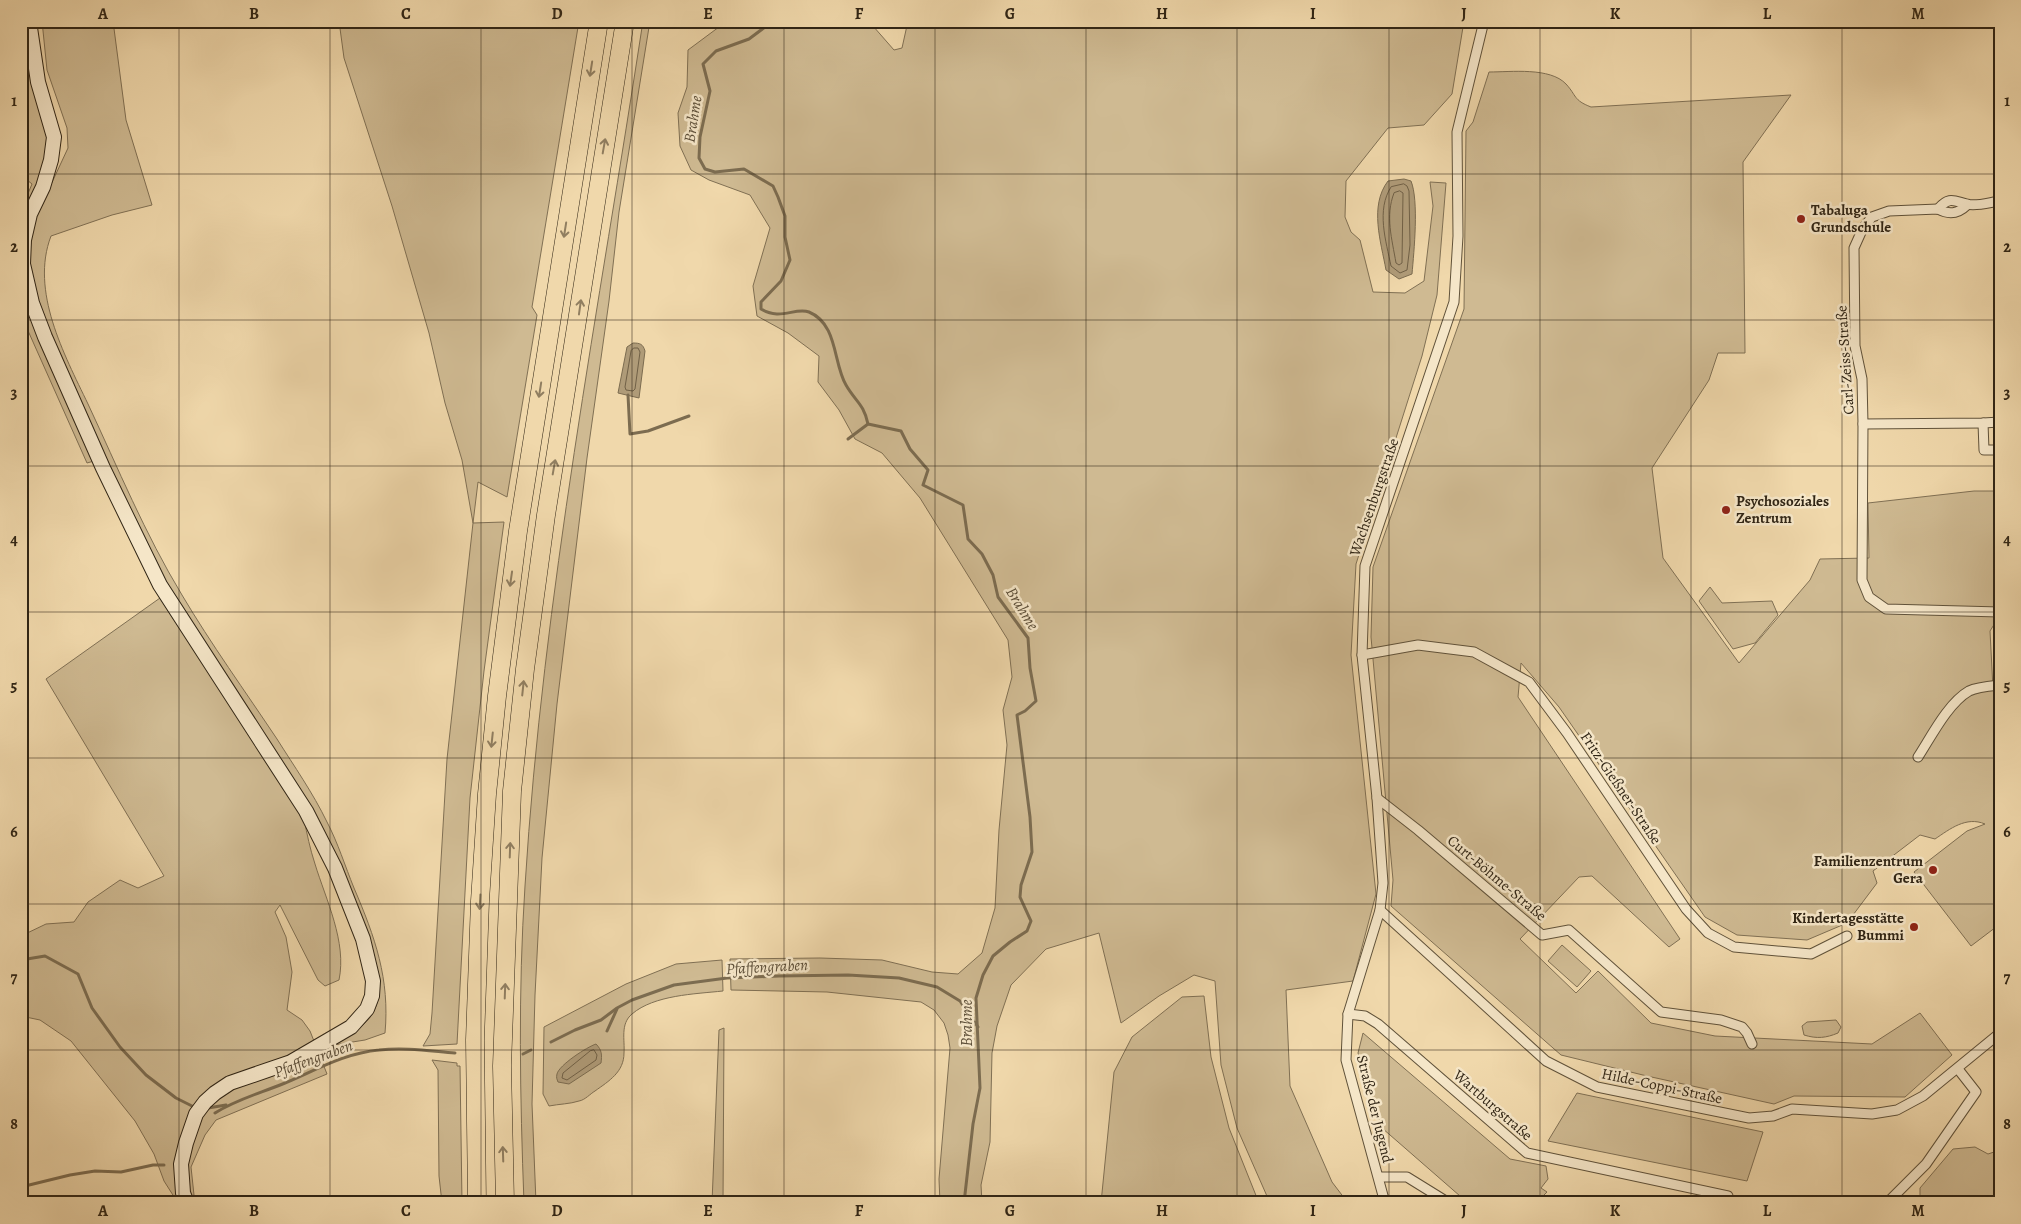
<svg xmlns="http://www.w3.org/2000/svg" width="2021" height="1224" font-family="Alegreya,serif">
  <rect width="100%" height="100%" fill="#f0d8ab"/>
  <filter id="stains"><feTurbulence type="fractalNoise" baseFrequency=".004" numOctaves="4"/><feColorMatrix values="0 0 0 0 .2 0 0 0 0 .09 0 0 0 0 .02 0 0 0 .5 -.17"/></filter>
  <radialGradient id="worn" r=".72"><stop offset=".6" stop-color="#630" stop-opacity="0"/><stop offset="1" stop-color="#630" stop-opacity=".3"/></radialGradient>
  <g fill="#cfba92" stroke="#807054">
    <path d="M 21,21 L 24,21 L 47,124 L 48,157 L 21,231 L 21,210 L 32,184 L 21,175 Z"/>
    <path d="M 42,21 L 113,21 L 126,120 L 152,205 L 112,215 L 51,236 C 30,291 64,354 88,404 C 118,468 145,534 182,595 C 211,644 245,691 277,739 C 294,766 313,793 327,822 C 338,843 345,866 354,888 C 375,937 390,979 385,1033 L 365,1040 L 327,1046 C 339,1039 354,1033 364,1024 C 395,995 371,949 360,916 L 160,576 L 68,380 L 32,283 L 28,255 L 34,221 L 68,148 L 67,128 L 47,70 Z"/>
    <path d="M 339,21 L 579,21 L 532,307 L 537,315 L 507,497 L 478,482 L 473,523 L 504,522 L 484,671 L 470,798 L 457,1044 L 423,1046 L 430,1034 L 432,1013 L 447,759 L 473,523 L 462,460 L 445,403 L 429,333 L 392,206 L 344,58 Z"/>
    <path d="M 643,21 L 650,21 L 619,212 L 609,301 L 587,458 L 557,704 L 542,858 L 535,995 L 532,1104 L 536,1203 L 524,1203 C 520,1097 518,992 525,886 C 543,595 599,309 643,21 Z"/>
    <path d="M 727,21 L 871,21 L 873,26 L 894,50 L 902,48 L 908,21 L 1464,21 L 1452,94 L 1424,125 L 1388,128 L 1346,181 L 1345,217 L 1351,232 L 1360,240 L 1373,292 L 1405,293 L 1424,281 L 1433,206 L 1430,182 L 1446,183 L 1437,295 L 1422,356 L 1356,564 L 1351,655 L 1376,894 L 1353,981 L 1286,990 L 1290,1086 L 1332,1182 L 1348,1203 L 1270,1203 L 1237,1128 L 1221,1065 L 1215,981 L 1194,975 L 1159,996 L 1121,1023 L 1099,933 L 1046,949 L 1011,985 L 997,1026 L 992,1053 L 990,1142 L 981,1185 L 982,1203 L 940,1203 L 939,1179 L 950,1048 L 948,1035 L 944,1023 L 934,1010 L 921,1002 L 827,992 L 731,990 L 730,959 L 820,958 L 882,960 L 932,972 L 958,974 L 982,953 L 995,908 L 999,830 L 1007,745 L 1003,710 L 1012,677 L 1008,640 L 920,498 L 882,453 L 855,439 L 839,410 L 818,382 L 819,356 L 788,333 L 757,316 L 753,286 L 770,228 L 750,195 L 709,180 L 691,170 L 680,146 L 678,113 L 687,87 L 688,50 Z"/>
    <path d="M 1489,72 C 1511,72 1550,67 1566,84 C 1577,96 1573,100 1591,107 L 1791,95 L 1743,162 L 1745,353 L 1718,353 L 1709,380 L 1652,468 L 1663,558 L 1739,663 L 1810,580 L 1820,559 L 1869,558 L 1868,503 L 1974,491 L 2000,491 L 2000,615 L 1990,631 L 1993,689 L 2000,689 L 2000,924 L 1971,946 L 1914,872 L 1967,831 L 1985,824 C 1966,816 1950,829 1935,839 L 1920,835 L 1873,871 L 1877,883 L 1847,923 L 1807,940 L 1737,935 L 1705,917 L 1559,707 L 1521,663 L 1518,697 L 1680,939 L 1669,947 L 1592,876 L 1579,877 L 1520,939 L 1576,993 L 1598,971 L 1651,1023 L 1715,1036 L 1872,1044 L 1920,1013 L 1952,1055 L 1905,1097 L 1794,1096 L 1774,1104 L 1647,1076 L 1561,1055 L 1391,906 L 1393,880 L 1371,637 L 1373,567 L 1464,309 L 1466,131 L 1473,122 Z"/>
    <path d="M 21,283 L 94,461 L 87,463 L 25,324 L 21,312 Z"/>
    <path d="M 1710,587 L 1722,603 L 1772,601 L 1778,615 L 1755,643 L 1733,649 L 1699,601 Z"/>
    <path d="M 160,598 L 304,819 C 307,834 310,849 315,864 C 326,900 347,942 339,980 L 325,986 L 318,980 L 280,905 L 275,912 L 286,937 L 292,972 L 287,1010 L 302,1020 L 310,1031 L 327,1074 L 216,1120 L 205,1135 L 191,1167 L 194,1195 L 178,1203 L 164,1181 L 154,1154 L 135,1121 L 71,1041 L 40,1020 L 21,1016 L 21,936 L 46,924 L 74,922 L 88,902 L 120,880 L 138,888 L 164,876 L 46,679 Z"/>
    <path d="M 1562,945 L 1591,971 L 1577,987 L 1548,961 Z"/>
    <path d="M 722,960 L 723,991 C 695,994 654,995 632,1014 C 620,1024 625,1040 624,1053 C 624,1072 609,1081 595,1091 C 590,1094 585,1100 579,1101 C 570,1104 559,1104 549,1106 L 543,1094 L 544,1027 L 626,984 L 676,964 Z"/>
    <path d="M 1204,996 L 1211,1057 L 1229,1128 L 1259,1203 L 1101,1203 L 1114,1072 L 1132,1037 L 1182,997 Z"/>
    <path d="M 1836,1020 L 1841,1027 L 1838,1033 C 1826,1038 1817,1039 1804,1035 L 1802,1026 L 1807,1022 Z"/>
    <path d="M 724,1028 L 723,1203 L 712,1203 L 719,1030 Z"/>
    <path d="M 1363,1033 L 1510,1159 L 1546,1166 L 1548,1179 L 1541,1188 L 1547,1192 L 1536,1203 L 1532,1199 L 1529,1203 L 1468,1203 L 1382,1128 L 1358,1053 Z"/>
    <path d="M 432,1060 L 457,1063 L 457,1066 L 460,1066 L 462,1203 L 442,1203 L 439,1176 L 438,1070 Z"/>
    <path d="M 1577,1093 L 1763,1132 L 1747,1181 L 1548,1141 Z"/>
    <path d="M 1975,1147 L 1988,1154 L 2000,1150 L 2000,1203 L 1920,1203 L 1920,1188 L 1953,1149 Z"/>
  </g>
  <g fill="#af9b78" stroke="#7c6c50">
    <path d="M 1404,179 L 1411,181 C 1419,201 1414,251 1412,274 L 1399,279 L 1386,270 C 1381,242 1369,206 1388,181 Z"/>
    <path d="M 633,343 C 640,343 643,344 645,351 L 639,398 L 618,393 L 627,347 Z"/>
    <path d="M 596,1044 C 602,1050 602,1055 601,1063 L 569,1084 L 558,1082 C 557,1079 556,1078 557,1074 C 559,1065 587,1047 596,1044 Z"/>
  </g>
  <g fill="none" stroke-linecap="round" stroke-linejoin="round">
    <g stroke="#706046" stroke-width="1">
      <path d="M 1404,184 L 1407,186 L 1409,191 L 1410,245 L 1407,270 L 1400,273 L 1391,266 C 1386,241 1376,210 1391,187 Z"/>
      <path d="M 1400,191 L 1403,193 L 1402,263 L 1399,265 L 1396,263 C 1392,239 1385,216 1394,193 Z"/>
      <path d="M 634,348 L 638,348 L 640,352 L 635,389 L 633,391 L 626,390 L 625,387 L 631,351 Z"/>
      <path d="M 594,1050 L 597,1055 L 596,1060 L 567,1080 L 562,1078 L 563,1073 L 590,1051 Z"/>
    </g>
    <g stroke="#7c6c50" stroke-width="3">
      <path d="M 765,21 L 765,27 L 749,39 L 716,51 L 703,64 L 710,91 L 700,137 L 699,158 L 705,169 L 715,172 L 744,169 L 773,186 L 778,197 L 785,216 L 785,237 L 790,260 L 781,281 L 761,302 L 761,309 C 780,321 795,307 809,312 C 838,324 833,363 846,385 C 855,401 864,404 868,424 L 901,431 L 910,449 L 928,470 L 923,485 L 963,505 L 968,539 L 982,554 L 993,575 L 998,597 L 1028,638 L 1030,668 L 1036,701 L 1025,711 L 1017,715 L 1030,817 L 1032,852 L 1021,885 L 1020,897 L 1031,921 L 1027,931 L 1010,942 L 993,956 L 983,975 L 976,998 L 980,1088 L 973,1124 L 964,1203"/>
      <path d="M 628,395 L 630,434 L 648,431 L 689,416"/>
      <path d="M 848,439 L 868,424"/>
      <path d="M 21,960 L 45,956 L 78,974 L 92,1008 L 120,1047 L 146,1075 L 176,1098 L 194,1107"/>
      <path d="M 607,1031 L 617,1009"/>
      <path d="M 551,1042 L 575,1030 L 601,1020 L 617,1008 L 632,1000 L 674,985 L 727,978 L 779,976 L 848,975 L 899,978 L 937,987 L 960,1001 L 978,1027"/>
      <path d="M 523,1054 L 531,1050"/>
      <path d="M 208,1108 L 226,1105"/>
      <path d="M 215,1113 C 237,1099 261,1093 285,1083 C 316,1070 345,1053 379,1050 C 405,1047 430,1051 455,1053"/>
      <path d="M 21,1187 L 70,1175 L 95,1171 L 121,1172 L 153,1165 L 164,1165"/>
    </g>
    <defs>
      <g id="street">
        <path d="M 1967,205 C 1958,214 1949,215 1938,209 L 1889,211 L 1872,217 L 1863,228 L 1854,248 L 1855,346 L 1862,379 L 1863,424 L 1862,580 L 1869,597 L 1886,609 L 2000,612"/>
        <path d="M 1938,209 C 1949,196 1954,201 1967,204 C 1975,207 1991,202 2000,201"/>
        <path d="M 1983,423 L 1984,450 L 2000,450"/>
        <path d="M 1863,424 L 1983,423 L 2000,422"/>
        <path d="M 1362,655 L 1418,645 L 1474,652 L 1529,682 L 1567,733 L 1686,909 L 1708,933 L 1734,947 L 1811,954 L 1847,936"/>
        <path d="M 1918,757 C 1931,737 1948,703 1969,691 C 1977,687 1990,686 2000,685"/>
        <path d="M 1377,798 L 1418,830 L 1542,935 L 1569,930 L 1661,1012 L 1721,1020 L 1742,1027 L 1747,1033 L 1752,1044"/>
        <path d="M 1380,910 L 1546,1061 L 1597,1087 L 1749,1118 L 1773,1116 L 1792,1109 L 1872,1114 L 1897,1110 L 1923,1096 L 2000,1033"/>
        <path d="M 1348,1014 L 1365,1016 L 1378,1024 L 1527,1153 L 1728,1196"/>
        <path d="M 1379,1177 L 1407,1177 L 1449,1203"/>
        <path d="M 1385,1203 L 1346,1060 L 1348,1014 L 1380,910 L 1383,883 L 1377,798 L 1362,655 L 1365,566 L 1454,302 L 1458,236 L 1457,132 L 1484,21"/>
        <path d="M 1884,1203 L 1890,1200 L 1926,1164 L 1976,1092 L 1958,1069"/>
      </g>
      <path id="secondary" d="M 29,21 L 38,82 L 54,137 L 51,160 L 43,187 L 30,214 L 24,240 L 23,264 L 32,303 L 45,337 L 103,468 L 160,585 L 306,811 L 335,868 L 363,939 L 373,981 L 372,996 L 367,1009 L 351,1027 L 291,1062 L 230,1083 L 215,1093 L 205,1102 L 196,1114 L 186,1143 L 181,1164 L 183,1193 L 187,1203"/>
      <g id="highway">
        <path d="M 477,1203 L 475,1040 L 480,901 L 487,794 L 497,696 L 518,531 L 599,21"/>
        <path d="M 505,1203 L 502,1066 L 512,791 L 525,669 L 546,515 L 625,21"/>
      </g>
    </defs>
    <use href="#street" stroke="#60523a" stroke-width="11"/>
    <use href="#secondary" stroke="#302515" stroke-width="16"/>
    <use href="#highway" stroke="#302515" stroke-width="19"/>
    <use href="#street" stroke="#f5e6c8" stroke-width="9"/>
    <use href="#secondary" stroke="#f5e6c8" stroke-width="14"/>
    <use href="#highway" stroke="#f0d8ab" stroke-width="18"/>
  </g>
  <defs><path id="oneway-shaft" d="M-6 0H5M1.5-3L5.5 0L1.5 3" fill="none" stroke-width="1.6" stroke-linecap="round" stroke-linejoin="round" transform="scale(1.25)"/></defs>
  <g stroke="#907e60">
    <use href="#oneway-shaft" transform="translate(591 69) rotate(99)"/>
    <use href="#oneway-shaft" transform="translate(604 146) rotate(-80)"/>
    <use href="#oneway-shaft" transform="translate(565 230) rotate(99)"/>
    <use href="#oneway-shaft" transform="translate(580 307) rotate(-82)"/>
    <use href="#oneway-shaft" transform="translate(540 390) rotate(99)"/>
    <use href="#oneway-shaft" transform="translate(554 467) rotate(-80)"/>
    <use href="#oneway-shaft" transform="translate(511 579) rotate(98)"/>
    <use href="#oneway-shaft" transform="translate(523 688) rotate(-84)"/>
    <use href="#oneway-shaft" transform="translate(492 740) rotate(96)"/>
    <use href="#oneway-shaft" transform="translate(510 850) rotate(-88)"/>
    <use href="#oneway-shaft" transform="translate(480 902) rotate(93)"/>
    <use href="#oneway-shaft" transform="translate(505 991) rotate(-88)"/>
    <use href="#oneway-shaft" transform="translate(503 1154) rotate(-92)"/>
  </g>
  <path fill="none" stroke="#302515" stroke-width="1" stroke-opacity="0.55" d="M 179,21 L 179,1203M 330,21 L 330,1203M 481,21 L 481,1203M 632,21 L 632,1203M 784,21 L 784,1203M 935,21 L 935,1203M 1086,21 L 1086,1203M 1237,21 L 1237,1203M 1389,21 L 1389,1203M 1540,21 L 1540,1203M 1691,21 L 1691,1203M 1842,21 L 1842,1203M 21,174 L 2000,174M 21,320 L 2000,320M 21,466 L 2000,466M 21,612 L 2000,612M 21,758 L 2000,758M 21,904 L 2000,904M 21,1050 L 2000,1050"/>
  <g fill="#8f2418" stroke="#f5e6c8" stroke-width="2">
    <circle cx="1801" cy="219" r="5"/>
    <circle cx="1726" cy="510" r="5"/>
    <circle cx="1933" cy="870" r="5"/>
    <circle cx="1914" cy="927" r="5"/>
  </g>
  <g text-anchor="middle" stroke-width="5" stroke-linejoin="round" paint-order="stroke">
    <g font-size="15" font-weight="bold" fill="#302515" stroke="#f5e6c8" text-anchor="start">
      <text x="1811" y="215">Tabaluga<tspan x="1811" dy="17">Grundschule</tspan></text>
      <text x="1736" y="506">Psychosoziales<tspan x="1736" dy="17">Zentrum</tspan></text>
      <text x="1923" y="866" text-anchor="end">Familienzentrum<tspan x="1923" dy="17">Gera</tspan></text>
      <text x="1904" y="923" text-anchor="end">Kindertagesstätte<tspan x="1904" dy="17">Bummi</tspan></text>
    </g>
    <g font-size="15" fill="#302515" stroke="#f5e6c8">
      <text transform="translate(1845 360) rotate(-94)" y="5">Carl-Zeiss-Straße</text>
      <text transform="translate(1374 497) rotate(-71)" y="5">Wachsenburgstraße</text>
      <text transform="translate(1621 788) rotate(56)" y="5">Fritz-Gießner-Straße</text>
      <text transform="translate(1497 878) rotate(40)" y="5">Curt-Böhme-Straße</text>
      <text transform="translate(1662 1086) rotate(12)" y="5">Hilde-Coppi-Straße</text>
      <text transform="translate(1493 1105) rotate(41)" y="5">Wartburgstraße</text>
      <text transform="translate(1375 1109) rotate(76)" y="5">Straße der Jugend</text>
    </g>
    <g font-size="16" font-style="italic" fill="#5c4e38" stroke="#f5e6c8">
      <text transform="translate(692 119) rotate(-81)" y="6">Brahme</text>
      <text transform="translate(1023 608) rotate(58)" y="6">Brahme</text>
      <text transform="translate(767 966) rotate(-3)" y="6">Pfaffengraben</text>
      <text transform="translate(966 1023) rotate(-90)" y="6">Brahme</text>
      <text transform="translate(313 1058) rotate(-20)" y="6">Pfaffengraben</text>
    </g>
  </g>
  <rect width="2021" height="1224" fill="none" stroke="#f0d8ab" stroke-width="55"/>
  <rect x="28" y="28" width="1966" height="1168" fill="none" stroke="#302515" stroke-width="2"/>
  <g font-size="16" text-anchor="middle" font-weight="bold" fill="#302515">
    <text x="103" y="19">A</text>
    <text x="254" y="19">B</text>
    <text x="406" y="19">C</text>
    <text x="557" y="19">D</text>
    <text x="708" y="19">E</text>
    <text x="859" y="19">F</text>
    <text x="1010" y="19">G</text>
    <text x="1162" y="19">H</text>
    <text x="1313" y="19">I</text>
    <text x="1464" y="19">J</text>
    <text x="1615" y="19">K</text>
    <text x="1767" y="19">L</text>
    <text x="1918" y="19">M</text>
    <text x="14" y="106">1</text>
    <text x="2007" y="106">1</text>
    <text x="14" y="252">2</text>
    <text x="2007" y="252">2</text>
    <text x="14" y="398">3</text>
    <text x="2007" y="398">3</text>
    <text x="14" y="545">4</text>
    <text x="2007" y="545">4</text>
    <text x="14" y="691">5</text>
    <text x="2007" y="691">5</text>
    <text x="14" y="837">6</text>
    <text x="2007" y="837">6</text>
    <text x="14" y="983">7</text>
    <text x="2007" y="983">7</text>
    <text x="14" y="1129">8</text>
    <text x="2007" y="1129">8</text>
    <text x="103" y="1216">A</text>
    <text x="254" y="1216">B</text>
    <text x="406" y="1216">C</text>
    <text x="557" y="1216">D</text>
    <text x="708" y="1216">E</text>
    <text x="859" y="1216">F</text>
    <text x="1010" y="1216">G</text>
    <text x="1162" y="1216">H</text>
    <text x="1313" y="1216">I</text>
    <text x="1464" y="1216">J</text>
    <text x="1615" y="1216">K</text>
    <text x="1767" y="1216">L</text>
    <text x="1918" y="1216">M</text>
  </g>
  <rect width="100%" height="100%" filter="url(#stains)"/>
  <rect width="100%" height="100%" fill="url(#worn)"/>
</svg>
